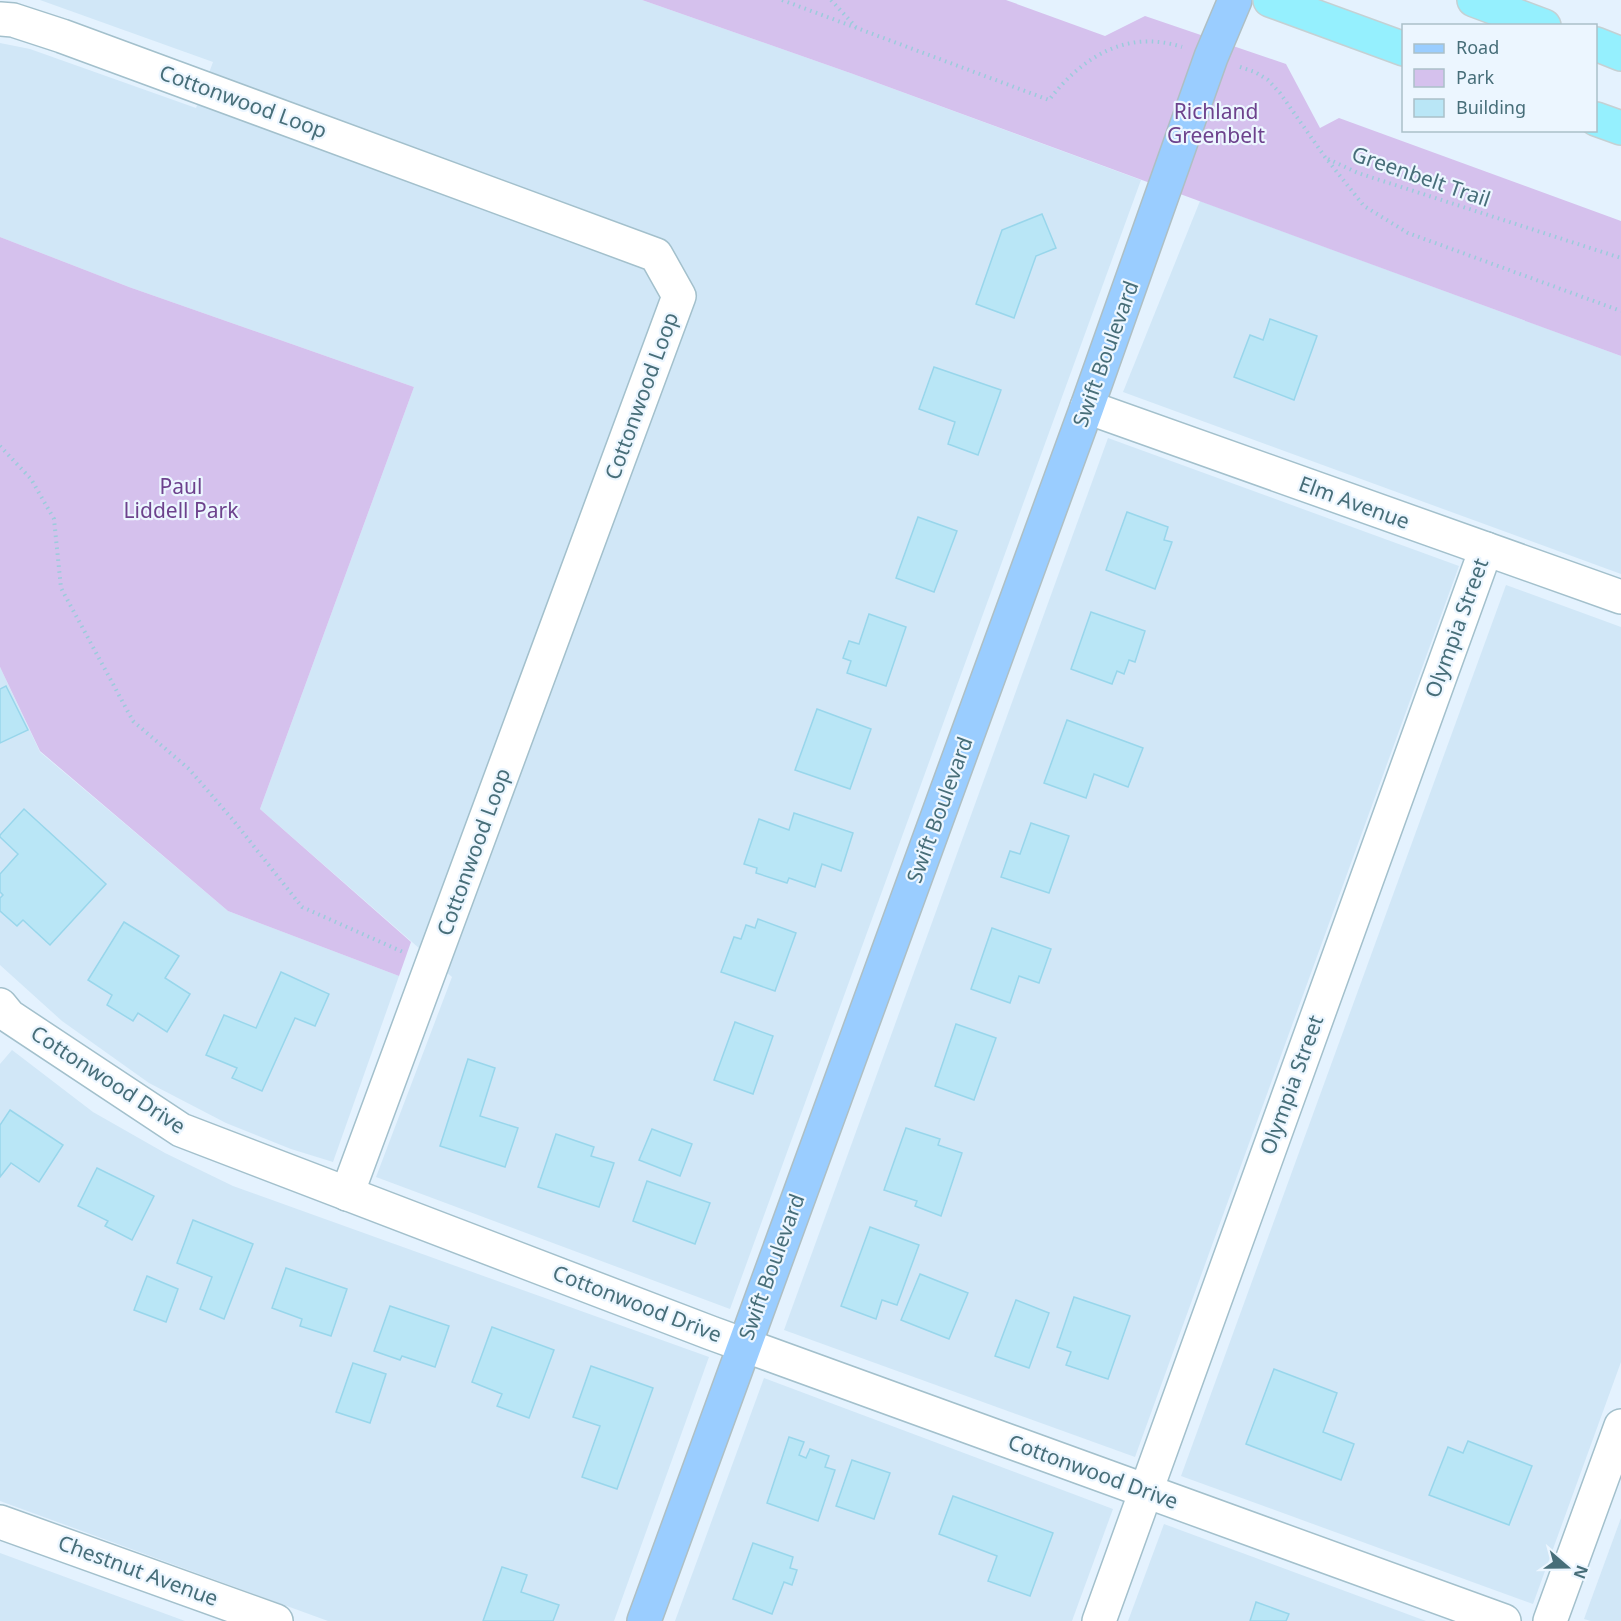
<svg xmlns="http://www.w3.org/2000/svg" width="1621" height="1621" font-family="'Noto Sans',sans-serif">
  <rect width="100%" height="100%" fill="#e4f2fe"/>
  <g fill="#d1e7f7">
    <path d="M 40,0 L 642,0 L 853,74 L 1141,180 L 730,1309 L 376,1177 L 452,977 L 260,809 L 414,387 L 129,287 L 0,237 L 0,43 L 30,49 L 196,108 L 213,62 Z"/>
    <path d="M 1200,201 L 1621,356 L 1621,574 L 1123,392 Z"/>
    <path d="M 1108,438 L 1459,566 L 1135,1457 L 784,1330 Z"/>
    <path d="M 1506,585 L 1621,627 L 1621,1362 L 1533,1604 L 1181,1476 Z"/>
    <path d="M 0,667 L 40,752 L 228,911 L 399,976 L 333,1162 L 291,1149 L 226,1123 L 149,1083 L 62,1021 L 0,965 Z"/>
    <path d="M 12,1050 L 93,1112 L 165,1153 L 233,1186 L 709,1357 L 614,1621 L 328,1621 L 0,1501 L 0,1064 Z"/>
    <path d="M 764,1378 L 1113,1509 L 1072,1621 L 675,1621 Z"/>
    <path d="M 1621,1518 L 1621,1621 L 1591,1621 L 1584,1619 Z"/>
    <path d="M 1164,1524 L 1426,1621 L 1128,1621 Z"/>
    <path d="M 0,1553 L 185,1621 L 0,1621 Z"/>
  </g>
  <g fill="#d5c1ed">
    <path d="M 642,0 L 1006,0 L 1105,36 L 1145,16 L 1286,64 L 1320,128 L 1339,118 L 1621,221 L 1621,356 L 853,74 Z"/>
    <path d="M 0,237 L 129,287 L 414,387 L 260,809 L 411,942 L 399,976 L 228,911 L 40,751 L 0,667 Z"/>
  </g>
  <g fill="#b9e6f6" stroke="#98d6eb" stroke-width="1.5">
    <path d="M 1042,214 L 1056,248 L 1036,256 L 1014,318 L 976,304 L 1002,230 Z"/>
    <path d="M 1270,319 L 1317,336 L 1294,400 L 1234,377 L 1250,335 L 1263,340 Z"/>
    <path d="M 934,367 L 1001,390 L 978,455 L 948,444 L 955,422 L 919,409 Z"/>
    <path d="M 1127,512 L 1168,527 L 1164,540 L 1172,542 L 1155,589 L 1106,570 Z"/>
    <path d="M 918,517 L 957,531 L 934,592 L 896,578 Z"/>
    <path d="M 1091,612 L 1145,631 L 1135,662 L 1129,660 L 1124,674 L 1117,671 L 1112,684 L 1071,669 Z"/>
    <path d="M 869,614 L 906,627 L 886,686 L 847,673 L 851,661 L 843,658 L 849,641 L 859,644 Z"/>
    <path d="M 6,686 L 28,730 L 0,743 L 0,689 Z"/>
    <path d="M 817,709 L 871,729 L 850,789 L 795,770 Z"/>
    <path d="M 1067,720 L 1143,748 L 1128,787 L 1094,774 L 1086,798 L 1044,783 Z"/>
    <path d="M 24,809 L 106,884 L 50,945 L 23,920 L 17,926 L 0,911 L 0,898 L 3,895 L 0,892 L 0,874 L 18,854 L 0,837 L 0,835 Z"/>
    <path d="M 794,813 L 853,833 L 841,871 L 822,864 L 815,887 L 789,878 L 787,883 L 756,873 L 757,868 L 744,864 L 759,819 L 789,830 Z"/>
    <path d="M 1031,823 L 1069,836 L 1049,893 L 1001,877 L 1010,851 L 1020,854 Z"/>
    <path d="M 758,919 L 796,933 L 775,991 L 721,972 L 734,937 L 741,939 L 746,925 L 755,928 Z"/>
    <path d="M 124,922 L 179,956 L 165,978 L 190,994 L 167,1032 L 138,1013 L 133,1021 L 107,1005 L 112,995 L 88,980 Z"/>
    <path d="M 992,928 L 1051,949 L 1039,983 L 1019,976 L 1010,1003 L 971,989 Z"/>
    <path d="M 281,972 L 329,994 L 315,1026 L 295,1018 L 262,1091 L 232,1078 L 237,1068 L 206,1055 L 224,1015 L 256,1028 Z"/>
    <path d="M 735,1022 L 773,1036 L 753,1094 L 714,1080 Z"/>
    <path d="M 956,1024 L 996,1038 L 974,1100 L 935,1086 Z"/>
    <path d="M 468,1059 L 495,1068 L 480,1116 L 518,1128 L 505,1167 L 440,1146 Z"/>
    <path d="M 10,1110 L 63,1145 L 39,1182 L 11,1163 L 0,1177 L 0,1125 Z"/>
    <path d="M 906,1128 L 940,1139 L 938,1145 L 962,1153 L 941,1216 L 915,1206 L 917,1201 L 884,1190 Z"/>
    <path d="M 652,1129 L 692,1144 L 680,1176 L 639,1160 Z"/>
    <path d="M 556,1134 L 594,1147 L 591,1156 L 614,1163 L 599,1207 L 538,1187 Z"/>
    <path d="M 97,1168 L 154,1196 L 132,1240 L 105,1226 L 108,1221 L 78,1206 Z"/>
    <path d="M 647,1181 L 710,1203 L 695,1244 L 633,1221 Z"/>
    <path d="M 193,1220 L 253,1244 L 224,1319 L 200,1309 L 212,1277 L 177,1263 Z"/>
    <path d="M 870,1227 L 919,1245 L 897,1305 L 882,1300 L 876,1319 L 841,1306 Z"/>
    <path d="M 286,1268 L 347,1289 L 331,1336 L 300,1326 L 302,1319 L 272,1308 Z"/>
    <path d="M 920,1274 L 968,1293 L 949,1339 L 901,1320 Z"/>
    <path d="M 147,1276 L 178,1289 L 166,1322 L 134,1310 Z"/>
    <path d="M 1074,1297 L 1130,1316 L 1108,1379 L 1066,1365 L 1071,1352 L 1057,1347 Z"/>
    <path d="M 1016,1300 L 1049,1313 L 1029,1368 L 995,1356 Z"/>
    <path d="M 390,1306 L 449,1326 L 435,1367 L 402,1356 L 400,1360 L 374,1351 Z"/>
    <path d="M 492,1327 L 554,1350 L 529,1418 L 497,1406 L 502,1394 L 472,1382 Z"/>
    <path d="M 353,1363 L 386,1374 L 370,1423 L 336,1412 Z"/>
    <path d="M 591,1366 L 653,1388 L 617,1489 L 582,1477 L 600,1426 L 573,1417 Z"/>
    <path d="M 1274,1369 L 1337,1393 L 1323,1432 L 1354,1444 L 1341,1480 L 1246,1444 Z"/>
    <path d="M 789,1437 L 804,1442 L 799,1455 L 806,1458 L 810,1449 L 829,1456 L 825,1467 L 835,1470 L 818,1521 L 767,1503 Z"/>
    <path d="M 1468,1441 L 1532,1466 L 1509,1525 L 1429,1495 L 1448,1447 L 1463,1453 Z"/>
    <path d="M 852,1460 L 890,1473 L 874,1519 L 836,1506 Z"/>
    <path d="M 953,1496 L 1053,1533 L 1030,1596 L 988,1581 L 997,1556 L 939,1534 Z"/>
    <path d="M 753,1543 L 793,1557 L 790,1568 L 797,1570 L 792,1585 L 784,1582 L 772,1614 L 733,1599 Z"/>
    <path d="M 502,1567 L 527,1575 L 521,1592 L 559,1605 L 553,1621 L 483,1621 Z"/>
    <path d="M 1256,1602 L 1289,1614 L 1286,1621 L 1250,1621 Z"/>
  </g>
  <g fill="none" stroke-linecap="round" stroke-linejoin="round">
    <defs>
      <g id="minor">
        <path d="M 0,19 L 13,20 L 62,36 L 656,255 L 679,296 L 347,1194"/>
        <path d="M 1087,407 L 1621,597"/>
        <path d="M 0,1005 L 9,1016 L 181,1130 L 711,1333 L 1504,1621"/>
        <path d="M 0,1522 L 276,1621"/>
        <path d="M 1099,1621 L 1486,549"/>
        <path d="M 1550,1621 L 1621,1426"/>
      </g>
      <path id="major" d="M 644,1621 L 1087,407 L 1211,57 L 1235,0"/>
      <g id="highway">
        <path d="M 1270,0 L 1404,49"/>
        <path d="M 1474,0 L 1544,26"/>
        <path d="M 1596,44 L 1621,54"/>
        <path d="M 1596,119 L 1621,128"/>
      </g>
    </defs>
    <use href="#minor" stroke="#a3c0cc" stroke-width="36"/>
    <use href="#major" stroke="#aebfc4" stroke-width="36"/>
    <use href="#highway" stroke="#c4d1d4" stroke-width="36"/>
    <g stroke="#9ccbdc" stroke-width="4" stroke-dasharray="1.5 4.5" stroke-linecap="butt">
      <path d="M 782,0 L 1049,100 C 1082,57 1127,29 1182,47"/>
      <path d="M 831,0 L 856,27"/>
      <path d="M 1240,67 L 1255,72 L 1268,80 L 1280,93 L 1325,157 L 1364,206 L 1408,233 L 1621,311"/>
      <path d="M 1328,159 L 1358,173 L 1621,258"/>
      <path d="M 0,446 L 31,479 L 54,519 L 61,588 L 133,721 L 189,769 L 233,820 L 302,907 L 403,952"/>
    </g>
    <use href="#minor" stroke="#fff" stroke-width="33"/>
    <use href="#major" stroke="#9acdff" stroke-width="33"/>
    <use href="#highway" stroke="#95f0fe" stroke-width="33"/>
  </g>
  <g text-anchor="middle" stroke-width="4.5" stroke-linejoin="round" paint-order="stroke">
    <g font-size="21" fill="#476e79" stroke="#ecf6ff">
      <text transform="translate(243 102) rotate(20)" y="7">Cottonwood Loop</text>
      <text transform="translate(1421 177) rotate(19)" y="7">Greenbelt Trail</text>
      <text transform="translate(1106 354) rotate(-70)" y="7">Swift Boulevard</text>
      <text transform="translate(642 396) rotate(-70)" y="7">Cottonwood Loop</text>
      <text transform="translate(1354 503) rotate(20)" y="7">Elm Avenue</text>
      <text transform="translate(1457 628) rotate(-70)" y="7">Olympia Street</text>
      <text transform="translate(940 810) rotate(-70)" y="7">Swift Boulevard</text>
      <text transform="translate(474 852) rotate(-70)" y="7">Cottonwood Loop</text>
      <text transform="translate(108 1080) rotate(33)" y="7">Cottonwood Drive</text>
      <text transform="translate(1292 1085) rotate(-70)" y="7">Olympia Street</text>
      <text transform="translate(772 1267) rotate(-70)" y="7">Swift Boulevard</text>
      <text transform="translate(637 1304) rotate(21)" y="7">Cottonwood Drive</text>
      <text transform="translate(1093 1472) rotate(20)" y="7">Cottonwood Drive</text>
      <text transform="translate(138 1571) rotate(20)" y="7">Chestnut Avenue</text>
    </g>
    <g font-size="21" fill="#6d428d" stroke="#ecf6ff">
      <text x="1216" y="119">Richland<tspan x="1216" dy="24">Greenbelt</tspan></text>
      <text x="181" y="494">Paul<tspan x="181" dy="24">Liddell Park</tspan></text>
    </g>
  </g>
  <rect x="1402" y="24" width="195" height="108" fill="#ecf6ff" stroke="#aac0c9" stroke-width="1.5"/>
  <rect x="1414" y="44" width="30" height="9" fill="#9acdff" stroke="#aac0c9" stroke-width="1.5"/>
  <text x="1456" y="54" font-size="18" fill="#476e79">Road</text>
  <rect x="1414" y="69" width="30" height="18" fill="#d5c1ed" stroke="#aac0c9" stroke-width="1.5"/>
  <text x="1456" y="84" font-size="18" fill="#476e79">Park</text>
  <rect x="1414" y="99" width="30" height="18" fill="#b9e6f6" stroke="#aac0c9" stroke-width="1.5"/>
  <text x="1456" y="114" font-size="18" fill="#476e79">Building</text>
  <g transform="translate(1567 1567) rotate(110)" stroke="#ecf6ff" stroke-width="4.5" paint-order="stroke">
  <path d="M0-4.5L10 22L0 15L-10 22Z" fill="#476e79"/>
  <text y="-9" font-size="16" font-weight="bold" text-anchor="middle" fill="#476e79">N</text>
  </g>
</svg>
